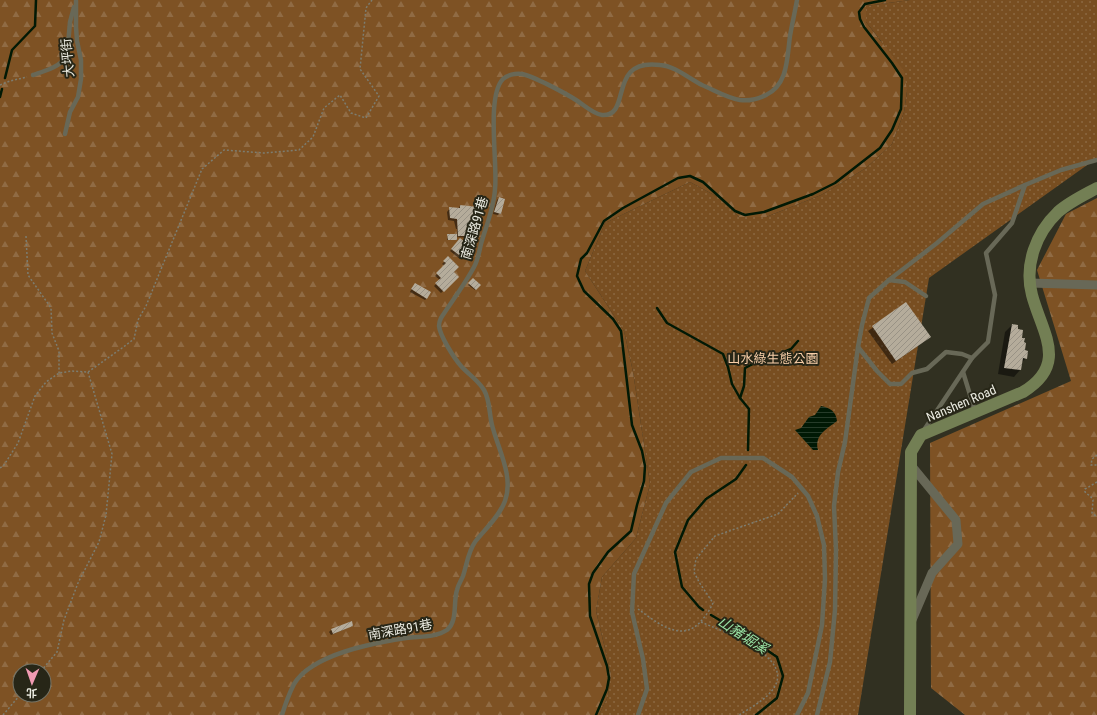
<svg xmlns="http://www.w3.org/2000/svg" width="1097" height="715" font-family="'Roboto Condensed','Noto Sans TC',sans-serif">
  <defs>
    <pattern id="grass-dots" width="8" height="8" patternUnits="userSpaceOnUse"><rect width="8" height="8" fill="#784e21"/><path d="M2 2h.1M6 6h.1" fill="none" stroke="#8b6841" stroke-width="1.8" stroke-linecap="round"/></pattern>
    <pattern id="forest-firs" width="22" height="20" patternUnits="userSpaceOnUse"><rect width="22" height="20" fill="#7e5224"/><path d="M5 1l3.5 6h-7zM16 11l3.5 6h-7z" fill="#906b44"/></pattern>
    <pattern id="water-rules" width="6" height="5" patternUnits="userSpaceOnUse"><rect width="6" height="5" fill="#011905"/><path d="M0 2.5h6" fill="none" stroke="#263b29"/></pattern>
    <pattern id="building-hatch" width="6" height="6" patternUnits="userSpaceOnUse"><rect width="6" height="6" fill="#b5ac9b"/><path d="M-1 1l2-2M0 6l6-6M5 7l2-2" fill="none" stroke="#999285"/></pattern>
  </defs>
  <rect width="100%" height="100%" fill="#313021"/>
  <path fill="url(#grass-dots)" d="M 910,0 L 1097,0 L 1097,158 L 929,278 L 858,715 L 599,715 L 608,696 L 611,674 L 596,611 L 602,577 L 636,538 L 650,484 L 633,372 L 624,331 L 585,271 L 605,223 L 690,182 L 718,197 L 739,217 L 766,217 L 821,195 L 866,168 L 892,144 L 904,112 L 907,91 L 881,41 L 866,22 L 866,6 Z"/>
  <g fill="url(#forest-firs)" fill-rule="evenodd">
    <path d="M 0,0 L 910,0 L 866,6 L 866,22 L 904,71 L 907,91 L 904,112 L 892,144 L 866,168 L 821,195 L 766,217 L 739,217 L 718,197 L 690,182 L 605,223 L 585,271 L 624,331 L 633,372 L 650,484 L 636,538 L 602,577 L 596,611 L 611,674 L 608,696 L 599,715 L 0,715 ZM 20,671 L 44,671 L 44,695 L 20,695 Z"/>
    <path d="M 1097,198 L 1097,715 L 965,715 L 931,688 L 930,443 L 1071,381 L 1037,270 L 1066,214 Z"/>
  </g>
  <path fill="url(#water-rules)" d="M 821,406 C 830,408 836,411 837,421 C 827,429 814,435 818,450 L 813,450 L 795,430 L 801,428 L 809,417 L 815,415 Z"/>
  <g fill="#0007">
    <path d="M 499,198 L 500,213 L 498,215 L 493,214 L 497,200 Z"/>
    <path d="M 460,206 L 472,227 L 472,236 L 470,238 L 456,237 L 456,240 L 447,240 L 448,235 L 457,235 L 457,229 L 456,229 L 454,221 L 448,220 L 447,212 L 450,208 L 458,209 Z"/>
    <path d="M 460,239 L 462,257 L 460,259 L 450,251 Z"/>
    <path d="M 448,258 L 453,272 L 457,277 L 441,293 L 434,286 L 440,280 L 435,276 L 445,266 L 442,264 Z"/>
    <path d="M 473,279 L 479,285 L 475,290 L 468,285 Z"/>
    <path d="M 413,286 L 427,298 L 425,300 L 410,292 Z"/>
    <path d="M 906,304 L 925,341 L 892,364 L 868,331 Z"/>
    <path d="M 1012,325 L 1020,339 L 1026,358 L 1021,363 L 1020,370 L 1014,377 L 998,374 L 1005,332 Z"/>
    <path d="M 352,626 L 331,635 L 329,632 L 331,630 Z"/>
  </g>
  <g fill="none" stroke-linecap="round" stroke-linejoin="round">
    <g stroke="#011905" stroke-width="2.5">
      <path d="M 5,78 L 12,50 L 35,26 L 36,0"/>
      <path d="M 0,97 L 2,89"/>
      <path d="M 657,308 L 667,323 L 723,354 L 728,367 L 732,384 L 740,398 L 749,409 L 748,450"/>
      <path d="M 740,398 L 744,386 L 745,368 L 757,362 L 760,355 L 772,357 L 791,349 L 798,341"/>
      <path d="M 703,610 L 699,607 L 682,587 L 675,552 L 688,520 L 706,499 L 736,479 L 746,465"/>
      <path d="M 711,615 L 748,637 L 777,657 L 783,676 L 777,698 L 756,715"/>
      <path d="M 596,715 L 607,689 L 609,678 L 607,666 L 590,616 L 589,584 L 593,573 L 608,552 L 631,531 L 637,505 L 644,481 L 645,466 L 642,451 L 632,425 L 621,331 L 613,319 L 584,291 L 577,276 L 581,259 L 587,253 L 604,221 L 623,208 L 678,178 L 690,176 L 703,182 L 735,211 L 745,215 L 764,212 L 813,194 L 835,183 L 880,148 L 892,130 L 901,109 L 902,78 L 892,63 L 864,27 L 860,19 L 859,12 L 865,4 L 885,0"/>
    </g>
  </g>
  <g fill="url(#building-hatch)">
    <path d="M 499,197 L 505,199 L 501,214 L 494,212 Z"/>
    <path d="M 460,205 L 478,207 L 473,227 L 473,236 L 458,236 L 457,219 L 450,218 L 449,207 L 460,208 Z"/>
    <path d="M 447,234 L 457,234 L 457,240 L 448,240 Z"/>
    <path d="M 460,238 L 471,247 L 463,258 L 451,249 Z"/>
    <path d="M 448,256 L 459,267 L 454,272 L 459,277 L 444,292 L 435,283 L 441,278 L 436,273 L 446,263 L 443,261 Z"/>
    <path d="M 473,278 L 481,285 L 476,290 L 468,283 Z"/>
    <path d="M 415,283 L 431,292 L 427,299 L 411,289 Z"/>
    <path d="M 906,302 L 931,337 L 896,361 L 872,326 Z"/>
    <path d="M 1012,324 L 1018,325 L 1018,329 L 1023,330 L 1022,338 L 1025,338 L 1024,342 L 1026,343 L 1025,350 L 1028,351 L 1027,359 L 1023,358 L 1021,370 L 1004,368 Z"/>
    <path d="M 352,621 L 353,626 L 333,634 L 331,629 Z"/>
  </g>
  <g fill="none" stroke-linecap="round" stroke-linejoin="round">
    <g stroke="#7d7d70" stroke-width="1.5" stroke-dasharray="2 2" stroke-linecap="butt">
      <path d="M 0,85 L 10,81 L 27,77"/>
      <path d="M 26,236 L 28,275 L 51,308 L 52,333 L 59,351 L 59,373"/>
      <path d="M 1097,455 L 1092,459 L 1091,465 L 1097,465"/>
      <path d="M 0,468 L 4,465 L 18,443 L 35,396 L 46,382 L 59,373 L 72,371 L 88,372 L 122,348 L 134,339 L 138,320 L 146,306 L 202,169 L 224,150 L 264,153 L 299,150 L 313,137 L 324,108 L 340,95 L 351,113 L 366,118 L 379,96 L 360,69 L 366,8 L 372,0"/>
      <path d="M 1097,482 L 1085,489 L 1085,492 L 1091,497 L 1093,500 L 1092,513 L 1097,517"/>
      <path d="M 638,609 C 656,622 682,644 701,621 C 706,616 710,609 713,603 L 699,582 L 694,572 L 696,559 L 715,536 L 778,514 L 798,493"/>
      <path d="M 701,622 C 721,631 792,655 775,686 C 769,698 750,708 739,715"/>
      <path d="M 41,671 L 57,652 L 64,620 L 78,583 L 99,542 L 106,515 L 112,454 L 88,372"/>
      <path d="M 3,715 L 20,695"/>
    </g>
    <g stroke="#686857" stroke-width="4.5">
      <path d="M 33,75 C 45,71 60,67 67,56 L 70,22 L 74,7"/>
      <path d="M 65,134 L 70,112 L 78,97 L 81,79 L 81,60 L 77,41 L 76,27 L 76,1"/>
      <path d="M 889,280 L 937,243 L 983,204 L 1025,185"/>
      <path d="M 858,347 L 862,325 L 869,298 L 889,280 L 905,282 L 926,296"/>
      <path d="M 963,372 L 975,411"/>
      <path d="M 924,430 L 972,358 L 988,342 L 995,295 L 986,253 L 1012,223 L 1025,185 L 1061,170 L 1097,160"/>
      <path d="M 282,715 C 285,705 289,694 294,684 C 312,654 373,643 406,638 C 419,636 435,638 447,630 C 458,621 453,602 457,590 C 458,585 461,581 463,576 C 467,564 468,552 475,542 C 485,529 499,517 505,501 C 514,476 498,449 492,425 C 489,413 490,400 484,390 C 478,380 468,374 461,366 C 454,358 440,336 439,326 C 439,323 440,320 441,318 C 452,301 465,284 474,267 C 478,260 479,252 481,244 C 486,226 494,208 495,189 C 498,165 486,96 503,79 C 507,75 515,73 522,74 C 533,76 565,93 576,100 C 584,105 593,114 602,115 C 633,117 606,58 660,65 C 675,66 688,78 702,85 C 714,90 727,98 740,100 C 748,101 758,99 766,95 C 788,85 787,58 790,36 C 792,24 795,12 797,0"/>
      <path d="M 638,715 L 647,689 L 643,659 L 632,612 L 634,574 L 666,503 L 691,472 L 721,458 L 763,458 L 792,477 L 808,496 L 817,516 L 824,545 L 825,579 L 822,625 L 808,693 L 797,715"/>
      <path d="M 817,715 L 830,662 L 835,610 L 836,550 L 834,506 L 838,472 L 845,442 L 858,347 L 877,371 L 890,384 L 901,384 L 912,373 L 927,369 L 946,352 L 962,354 L 972,358"/>
    </g>
    <g stroke="#686857" stroke-width="9">
      <path d="M 1030,283 L 1097,285"/>
      <path d="M 910,464 L 956,520 L 958,544 L 932,573 L 912,620"/>
    </g>
    <path stroke="#737f54" stroke-width="12" d="M 910,715 L 911,452 L 921,435 L 1023,392 C 1069,364 1042,333 1032,295 C 1024,265 1036,233 1058,212 C 1069,202 1084,195 1097,188"/>
  </g>
  <g text-anchor="middle" stroke-width="4" stroke-linejoin="round" paint-order="stroke">
    <g font-size="13" fill="#ebebe1" stroke="#272617">
      <text transform="translate(67 58) rotate(-95)" y="5">大坪街</text>
      <text transform="translate(474 228) rotate(-74)" y="5">南深路91巷</text>
      <text transform="translate(961 403) rotate(-23)" y="5">Nanshen Road</text>
      <text transform="translate(400 629) rotate(-10)" y="5">南深路91巷</text>
    </g>
    <g font-size="13" fill="#f8cea8" stroke="#272617">
      <text x="773" y="363">山水綠生態公園</text>
    </g>
    <g font-size="14" font-style="italic" fill="#9be5a5" stroke="#272617">
      <text transform="translate(743 635) rotate(33)" y="5">山豬堀溪</text>
    </g>
  </g>
  <g transform="translate(32 683) rotate(182)"><circle r="19" fill="#272617" stroke="#757568"/>
  <path d="M0-3L7 15L0 10L-7 15Z" fill="#f19ab2"/>
  <text y="-6" font-size="11" font-weight="bold" text-anchor="middle" fill="#ebebe1">北</text>
  </g>
</svg>
